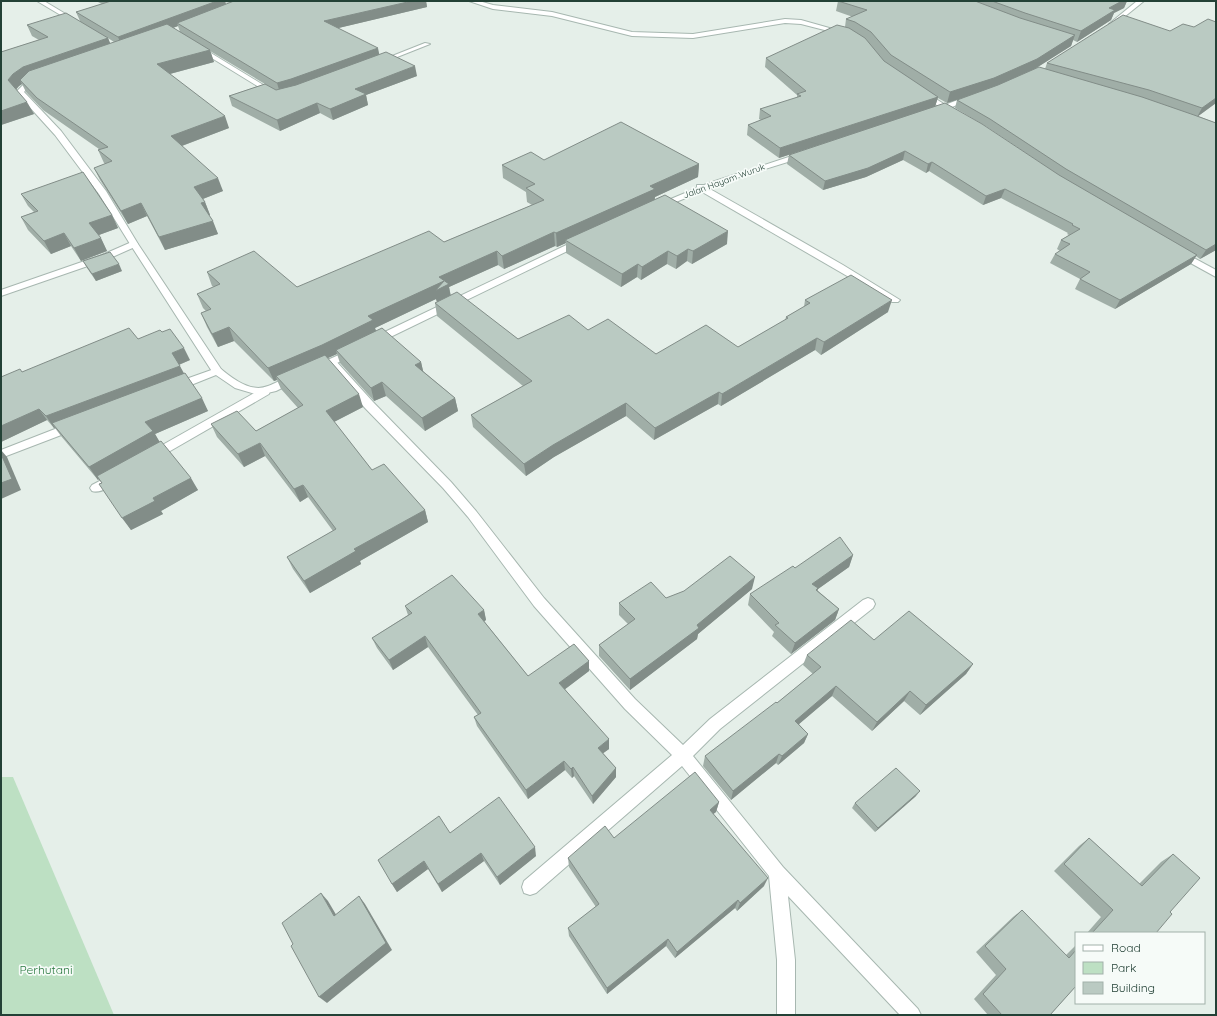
<svg xmlns="http://www.w3.org/2000/svg" width="1217" height="1016" font-family="Quicksand,sans-serif">
  <rect width="100%" height="100%" fill="#e5efe9"/>
  <path fill="#bde0c3" d="M 1,777 L 13,777 L 114,1015 L 1,1015 Z"/>
  <g fill="none" stroke-linecap="round" stroke-linejoin="round">
    <defs>
      <g id="minor">
        <path d="M 469,1 L 479,1 L 493,5 L 552,12 L 632,32 L 693,34 L 785,19 L 801,20 L 847,33 L 844,35 L 801,24 L 785,23 L 693,38 L 632,36 L 552,16 L 493,9 Z"/>
        <path d="M 425,43 L 430,44 L 382,63 L 377,62 Z"/>
        <path d="M 197,47 L 201,47 L 278,94 L 274,96 L 272,95 L 197,49 Z"/>
        <path d="M 923,91 L 925,92 L 958,113 L 954,115 L 951,115 L 921,94 L 921,92 Z"/>
        <path d="M 697,185 L 703,185 L 843,265 L 900,300 L 898,302 L 892,302 L 697,189 Z"/>
        <path d="M 134,241 L 138,244 L 137,246 L 108,259 L 1,296 L 1,290 L 102,255 Z"/>
        <path d="M 1179,250 L 1216,270 L 1216,277 L 1176,255 L 1175,253 Z"/>
        <path d="M 331,359 L 335,360 L 373,402 L 451,482 L 476,511 L 544,598 L 635,699 L 683,745 L 710,719 L 863,600 L 868,598 L 873,600 L 875,604 L 873,608 L 720,729 L 693,756 L 783,867 L 918,1009 L 921,1015 L 900,1015 L 788,896 L 795,960 L 795,1015 L 777,1015 L 777,960 L 769,876 L 682,766 L 536,893 L 530,895 L 524,893 L 522,887 L 524,881 L 672,755 L 625,709 L 534,606 L 468,517 L 443,488 L 365,408 L 327,364 L 326,362 L 327,360 Z"/>
        <path d="M 217,368 L 221,369 L 222,371 L 221,373 L 176,391 L 172,390 L 171,387 L 172,384 Z"/>
        <path d="M 265,387 L 269,388 L 270,391 L 269,394 L 158,458 L 154,459 L 150,458 L 148,455 L 150,452 Z"/>
        <path d="M 73,422 L 77,423 L 79,426 L 77,429 L 1,458 L 1,450 Z"/>
        <path d="M 113,474 L 117,475 L 119,478 C 115,485 100,494 92,491 L 90,488 L 92,485 Z"/>
      </g>
      <g id="tertiary">
        <path d="M 37,1 L 44,1 L 79,22 L 74,23 Z"/>
        <path d="M 1137,1 L 1144,1 L 1113,26 L 1109,26 L 1109,24 Z"/>
        <path d="M 37,77 L 40,79 L 39,80 L 29,85 L 24,92 L 61,131 L 106,191 L 138,244 L 221,369 C 233,379 251,393 268,386 C 277,383 285,377 294,375 L 298,376 L 299,378 L 298,380 L 276,391 L 259,395 L 235,388 L 213,373 L 130,244 L 99,194 L 55,135 L 16,92 L 25,83 Z"/>
        <path d="M 968,96 L 974,96 L 975,98 L 939,112 L 933,112 L 932,110 Z"/>
        <path d="M 804,152 L 807,152 L 807,156 L 733,179 L 661,208 L 658,209 L 654,206 L 709,183 Z"/>
        <path d="M 581,238 L 584,239 L 585,241 L 584,243 L 378,343 L 374,344 L 369,341 L 370,339 Z"/>
        <path d="M 352,349 L 356,350 L 357,352 L 356,354 L 320,371 L 316,372 L 311,369 L 312,367 Z"/>
      </g>
    </defs>
    <use href="#minor" stroke="#a7b7b0" stroke-width="2"/>
    <use href="#tertiary" stroke="#a7b7b0" stroke-width="2"/>
    <use href="#minor" fill="#fff" fill-rule="evenodd"/>
    <use href="#tertiary" fill="#fff" fill-rule="evenodd"/>
  </g>
  <g fill="#a0aea7" fill-rule="evenodd">
    <path d="M 96,1 L 426,1 L 427,7 L 338,28 L 379,54 L 417,76 L 366,95 L 368,105 L 333,120 L 320,113 L 280,131 L 232,106 L 229,96 L 265,84 L 210,51 L 214,62 L 170,74 L 229,128 L 182,146 L 223,191 L 203,199 L 205,202 L 210,215 L 209,215 L 218,234 L 165,250 L 147,216 L 128,224 L 100,180 L 94,168 L 105,164 L 104,163 L 98,150 L 99,149 L 43,110 L 26,92 L 22,84 L 19,86 L 16,89 L 34,114 L 1,125 L 1,52 L 39,40 L 32,36 L 27,25 L 80,21 L 76,12 L 102,4 ZM 225,2 L 230,3 L 226,4 ZM 178,26 L 180,32 L 173,28 ZM 108,38 L 114,42 L 110,44 Z"/>
    <path d="M 838,1 L 1127,1 L 1124,8 L 1114,13 L 1111,20 L 1077,42 L 1073,40 L 1071,46 L 1033,70 L 995,87 L 1045,69 L 1047,63 L 1170,31 L 1194,27 L 1216,22 L 1216,103 L 1198,116 L 1216,123 L 1216,250 L 1200,259 L 1196,256 L 1191,264 L 1115,309 L 1075,289 L 1080,279 L 1050,263 L 1055,254 L 1060,251 L 1057,249 L 1061,240 L 1069,235 L 1067,234 L 1068,233 L 1001,198 L 983,205 L 929,171 L 926,173 L 903,160 L 866,177 L 823,190 L 787,164 L 789,155 L 866,130 L 779,158 L 747,135 L 748,125 L 761,120 L 759,119 L 760,109 L 797,98 L 797,95 L 765,67 L 766,58 L 845,27 L 846,19 L 853,17 L 836,11 ZM 938,98 L 947,103 L 957,100 L 955,108 L 987,127 L 1042,164 L 935,106 Z"/>
    <path d="M 544,160 L 699,164 L 698,177 L 655,197 L 655,200 L 727,244 L 692,264 L 687,261 L 676,269 L 667,264 L 641,280 L 637,277 L 621,287 L 566,253 L 566,243 L 557,247 L 555,246 L 504,269 L 498,265 L 449,287 L 451,296 L 518,339 L 588,330 L 656,354 L 738,347 L 785,320 L 786,317 L 804,307 L 805,300 L 888,312 L 821,355 L 815,350 L 721,406 L 718,404 L 654,440 L 626,416 L 554,457 L 526,476 L 473,427 L 471,415 L 523,386 L 437,316 L 435,303 L 437,302 L 436,299 L 375,328 L 376,331 L 421,362 L 423,371 L 455,398 L 458,411 L 425,431 L 386,396 L 374,401 L 340,363 L 337,354 L 327,358 L 363,407 L 334,422 L 372,470 L 425,510 L 428,522 L 360,561 L 361,564 L 310,593 L 293,569 L 287,557 L 333,531 L 308,497 L 300,502 L 265,456 L 244,467 L 217,437 L 211,424 L 256,431 L 298,408 L 281,389 L 277,380 L 274,381 L 234,341 L 218,347 L 207,327 L 201,313 L 206,311 L 203,308 L 197,294 L 214,287 L 212,286 L 207,272 L 297,287 L 444,242 L 532,205 L 527,202 L 526,192 L 503,178 L 502,165 Z"/>
    <path d="M 21,194 L 112,215 L 118,228 L 99,235 L 107,251 L 81,261 L 71,246 L 51,254 L 28,230 L 21,217 L 34,212 L 28,206 Z"/>
    <path d="M 83,261 L 122,271 L 96,281 L 87,268 Z"/>
    <path d="M 138,339 L 190,360 L 179,365 L 184,373 L 208,411 L 155,434 L 159,442 L 198,490 L 161,511 L 163,514 L 131,530 L 99,479 L 98,480 L 61,436 L 55,428 L 54,428 L 47,420 L 1,442 L 1,377 L 22,372 Z"/>
    <path d="M 853,555 L 849,567 L 818,589 L 817,590 L 839,609 L 835,620 L 791,654 L 772,636 L 774,632 L 748,605 L 750,594 L 795,568 Z"/>
    <path d="M 752,589 L 698,634 L 697,639 L 630,690 L 599,656 L 599,645 L 628,624 L 619,615 L 619,603 L 666,598 Z"/>
    <path d="M 405,606 L 484,610 L 486,620 L 484,621 L 528,676 L 589,661 L 589,671 L 565,689 L 609,749 L 603,753 L 616,768 L 616,777 L 593,804 L 574,776 L 572,778 L 565,770 L 528,799 L 477,726 L 474,717 L 478,715 L 428,647 L 393,670 L 377,648 L 372,638 L 408,615 Z"/>
    <path d="M 874,640 L 973,664 L 966,674 L 920,715 L 904,701 L 872,731 L 832,696 L 799,724 L 808,734 L 804,743 L 778,765 L 776,763 L 731,800 L 703,766 L 705,756 L 777,703 L 813,674 L 803,665 L 807,655 Z"/>
    <path d="M 916,796 L 875,832 L 852,808 L 855,803 Z"/>
    <path d="M 719,802 L 716,812 L 713,814 L 764,886 L 737,911 L 735,908 L 675,958 L 666,946 L 607,994 L 569,936 L 568,928 L 596,907 L 569,867 L 568,858 L 614,838 Z"/>
    <path d="M 450,833 L 536,856 L 500,885 L 484,861 L 442,892 L 428,869 L 397,892 L 392,884 Z"/>
    <path d="M 1089,838 L 1139,884 L 1161,862 L 1173,854 L 1170,912 L 1156,933 L 1087,933 L 1101,917 L 1054,871 L 1079,846 Z"/>
    <path d="M 1022,910 L 1066,955 L 1076,945 L 1076,986 L 1050,1015 L 988,1015 L 974,999 L 996,975 L 976,952 L 1013,917 Z"/>
  </g>
  <g fill="#828d88">
    <path d="M 217,1 L 225,1 L 227,8 L 177,23 L 178,26 L 122,47 L 118,37 Z"/>
    <path d="M 412,1 L 426,1 L 427,7 L 326,31 L 324,21 Z"/>
    <path d="M 1122,1 L 1127,1 L 1124,8 L 1114,13 L 1111,20 L 1077,42 L 1081,31 L 1109,8 Z"/>
    <path d="M 1075,35 L 1071,46 L 1033,70 L 990,89 L 947,103 L 950,92 Z"/>
    <path d="M 108,38 L 113,50 L 20,80 L 22,84 L 19,86 L 14,92 L 8,80 L 13,74 L 23,67 Z"/>
    <path d="M 378,48 L 380,58 L 280,93 L 277,83 Z"/>
    <path d="M 210,50 L 214,62 L 162,76 L 157,64 Z"/>
    <path d="M 415,66 L 417,76 L 366,95 L 368,105 L 333,120 L 330,109 L 355,89 Z"/>
    <path d="M 938,97 L 935,107 L 779,158 L 780,148 Z"/>
    <path d="M 1216,98 L 1216,103 L 1197,117 L 1202,108 Z"/>
    <path d="M 27,102 L 34,114 L 1,125 L 1,111 Z"/>
    <path d="M 317,103 L 320,113 L 280,131 L 277,120 Z"/>
    <path d="M 225,116 L 229,128 L 176,148 L 171,136 Z"/>
    <path d="M 905,151 L 903,160 L 866,177 L 823,190 L 825,181 Z"/>
    <path d="M 932,162 L 929,171 L 926,173 L 928,164 Z"/>
    <path d="M 699,164 L 698,177 L 655,197 L 654,202 L 565,240 L 566,243 L 557,247 L 556,233 L 650,186 Z"/>
    <path d="M 218,178 L 223,191 L 200,200 L 194,187 Z"/>
    <path d="M 1005,189 L 1001,198 L 983,205 L 986,196 Z"/>
    <path d="M 205,202 L 210,215 L 206,216 L 201,203 Z"/>
    <path d="M 141,203 L 147,216 L 128,224 L 121,211 Z"/>
    <path d="M 112,215 L 118,228 L 96,236 L 89,223 Z"/>
    <path d="M 213,221 L 218,234 L 165,250 L 159,237 Z"/>
    <path d="M 728,231 L 727,244 L 692,264 L 693,251 Z"/>
    <path d="M 554,232 L 555,246 L 504,269 L 502,256 Z"/>
    <path d="M 64,233 L 71,246 L 51,254 L 44,241 Z"/>
    <path d="M 101,238 L 107,251 L 81,261 L 74,248 Z"/>
    <path d="M 1216,244 L 1216,250 L 1200,259 L 1206,250 Z"/>
    <path d="M 688,249 L 687,261 L 676,269 L 677,256 Z"/>
    <path d="M 497,251 L 498,265 L 449,287 L 451,298 L 438,305 L 436,299 L 375,328 L 377,334 L 336,350 L 337,354 L 326,359 L 276,376 L 277,380 L 274,381 L 268,368 L 368,316 L 439,277 Z"/>
    <path d="M 668,251 L 667,264 L 641,280 L 642,267 Z"/>
    <path d="M 1197,255 L 1191,264 L 1115,309 L 1120,300 Z"/>
    <path d="M 119,264 L 122,271 L 96,281 L 92,274 Z"/>
    <path d="M 638,264 L 637,277 L 621,287 L 622,274 Z"/>
    <path d="M 892,300 L 888,312 L 821,355 L 824,342 Z"/>
    <path d="M 229,327 L 234,341 L 218,347 L 212,334 Z"/>
    <path d="M 817,338 L 815,350 L 721,406 L 722,394 Z"/>
    <path d="M 184,348 L 190,360 L 178,365 L 172,353 Z"/>
    <path d="M 421,362 L 424,375 L 415,365 Z"/>
    <path d="M 180,366 L 186,378 L 52,423 L 55,428 L 54,428 L 46,416 Z"/>
    <path d="M 382,382 L 386,396 L 374,401 L 371,388 Z"/>
    <path d="M 719,392 L 718,404 L 654,440 L 655,428 Z"/>
    <path d="M 359,394 L 363,407 L 330,424 L 326,411 Z"/>
    <path d="M 202,398 L 208,411 L 155,434 L 161,444 L 97,476 L 99,479 L 98,480 L 89,467 L 145,422 Z"/>
    <path d="M 455,398 L 458,411 L 425,431 L 422,418 Z"/>
    <path d="M 626,403 L 626,416 L 554,457 L 526,476 L 524,464 L 553,445 Z"/>
    <path d="M 39,409 L 47,420 L 1,442 L 1,426 Z"/>
    <path d="M 260,443 L 265,456 L 244,467 L 238,454 Z"/>
    <path d="M 1,450 L 7,457 L 21,490 L 1,499 Z"/>
    <path d="M 191,478 L 198,490 L 161,511 L 163,514 L 131,530 L 122,518 L 153,498 Z"/>
    <path d="M 303,485 L 308,497 L 300,502 L 294,489 Z"/>
    <path d="M 425,510 L 428,522 L 360,561 L 361,564 L 310,593 L 304,581 L 354,549 Z"/>
    <path d="M 853,555 L 849,567 L 818,589 L 814,600 L 812,584 Z"/>
    <path d="M 755,577 L 752,589 L 698,634 L 697,639 L 630,690 L 630,679 Z"/>
    <path d="M 839,609 L 835,620 L 791,654 L 795,643 Z"/>
    <path d="M 484,610 L 486,620 L 481,624 L 478,614 Z"/>
    <path d="M 425,636 L 428,647 L 393,670 L 389,660 Z"/>
    <path d="M 589,661 L 589,671 L 560,693 L 559,683 Z"/>
    <path d="M 973,664 L 966,674 L 920,715 L 926,705 Z"/>
    <path d="M 836,686 L 832,696 L 792,730 L 795,721 Z"/>
    <path d="M 910,691 L 904,701 L 872,731 L 877,722 Z"/>
    <path d="M 808,734 L 804,743 L 778,765 L 782,756 Z"/>
    <path d="M 609,739 L 609,749 L 598,757 L 598,748 Z"/>
    <path d="M 779,754 L 776,763 L 731,800 L 733,791 Z"/>
    <path d="M 564,761 L 565,770 L 528,799 L 526,790 Z"/>
    <path d="M 573,767 L 574,776 L 572,778 L 571,769 Z"/>
    <path d="M 616,768 L 616,777 L 593,804 L 592,796 Z"/>
    <path d="M 920,791 L 916,796 L 875,832 L 878,828 Z"/>
    <path d="M 719,802 L 716,812 L 707,819 L 710,810 Z"/>
    <path d="M 535,847 L 536,856 L 500,885 L 497,877 Z"/>
    <path d="M 481,853 L 484,861 L 442,892 L 438,884 Z"/>
    <path d="M 424,861 L 428,869 L 397,892 L 392,884 Z"/>
    <path d="M 768,878 L 764,886 L 737,911 L 740,903 Z"/>
    <path d="M 321,893 L 328,901 L 341,923 L 334,916 Z"/>
    <path d="M 359,896 L 365,904 L 392,950 L 327,1003 L 319,997 Z"/>
    <path d="M 738,900 L 735,908 L 675,958 L 677,952 Z"/>
    <path d="M 668,939 L 666,946 L 607,994 L 607,988 Z"/>
  </g>
  <g fill="#bacac2" stroke="#828d88">
    <path d="M 111,1 L 217,1 L 118,37 L 76,12 Z"/>
    <path d="M 234,1 L 412,1 L 324,21 L 378,48 L 291,79 L 277,83 L 177,23 Z"/>
    <path d="M 838,1 L 975,1 L 1020,18 L 1075,35 L 1037,59 L 994,78 L 950,92 L 891,55 L 871,32 L 855,22 L 846,19 L 867,10 Z"/>
    <path d="M 992,1 L 1122,1 L 1109,8 L 1115,10 L 1081,31 L 1025,13 Z"/>
    <path d="M 66,13 L 108,38 L 23,67 L 13,74 L 8,80 L 27,102 L 1,111 L 1,52 L 48,37 L 27,25 Z"/>
    <path d="M 1123,15 L 1170,31 L 1183,24 L 1194,27 L 1208,19 L 1216,22 L 1216,98 L 1202,108 L 1149,90 L 1047,63 Z"/>
    <path d="M 167,24 L 210,50 L 157,64 L 225,116 L 171,136 L 218,178 L 194,187 L 205,202 L 201,203 L 213,221 L 159,237 L 141,203 L 121,211 L 94,168 L 112,161 L 98,150 L 108,147 L 37,98 L 20,80 L 29,71 Z"/>
    <path d="M 837,25 L 849,28 L 865,38 L 884,61 L 938,97 L 780,148 L 748,125 L 771,116 L 760,109 L 801,96 L 797,94 L 806,91 L 766,58 Z"/>
    <path d="M 386,52 L 415,66 L 355,89 L 366,94 L 330,109 L 317,103 L 277,120 L 229,96 L 265,84 L 276,90 L 296,85 Z"/>
    <path d="M 1039,67 L 1142,97 L 1194,115 L 1216,123 L 1216,244 L 1206,250 L 1066,169 L 990,119 L 957,100 L 998,85 Z"/>
    <path d="M 945,103 L 982,124 L 1059,175 L 1197,255 L 1120,300 L 1080,279 L 1090,272 L 1055,254 L 1070,244 L 1061,240 L 1080,229 L 1072,225 L 1073,224 L 1005,189 L 986,196 L 932,162 L 928,164 L 905,151 L 868,168 L 825,181 L 789,155 Z"/>
    <path d="M 621,122 L 699,164 L 650,186 L 655,189 L 556,233 L 554,232 L 502,256 L 497,251 L 439,277 L 449,284 L 435,291 L 444,281 L 368,316 L 373,320 L 322,345 L 268,368 L 229,327 L 212,334 L 201,313 L 211,309 L 197,294 L 220,284 L 207,272 L 254,251 L 297,287 L 429,231 L 444,242 L 544,200 L 526,188 L 535,184 L 502,165 L 531,152 L 544,160 Z"/>
    <path d="M 83,172 L 112,215 L 89,223 L 101,238 L 74,248 L 64,233 L 44,241 L 21,217 L 38,211 L 21,194 Z"/>
    <path d="M 665,195 L 728,231 L 693,251 L 688,249 L 677,256 L 668,251 L 642,267 L 638,264 L 622,274 L 565,240 Z"/>
    <path d="M 110,252 L 119,264 L 92,274 L 83,261 Z"/>
    <path d="M 851,275 L 892,300 L 824,342 L 817,338 L 722,394 L 719,392 L 655,428 L 626,403 L 553,445 L 524,464 L 471,415 L 532,381 L 435,303 L 457,292 L 518,339 L 569,315 L 588,330 L 608,319 L 656,354 L 706,325 L 738,347 L 788,318 L 786,317 L 810,303 L 805,300 Z"/>
    <path d="M 129,328 L 138,339 L 160,330 L 162,332 L 170,329 L 184,348 L 172,353 L 180,366 L 46,416 L 39,409 L 1,426 L 1,377 L 20,369 L 22,372 Z"/>
    <path d="M 382,328 L 421,362 L 415,365 L 455,398 L 422,418 L 382,382 L 371,388 L 336,350 Z"/>
    <path d="M 325,355 L 359,394 L 326,411 L 372,470 L 384,464 L 425,510 L 354,549 L 356,551 L 304,581 L 287,557 L 336,529 L 303,485 L 294,489 L 260,443 L 238,454 L 211,424 L 237,411 L 256,431 L 303,405 L 276,376 Z"/>
    <path d="M 185,373 L 202,398 L 145,422 L 153,431 L 89,467 L 52,423 Z"/>
    <path d="M 161,441 L 191,478 L 153,498 L 155,501 L 122,518 L 99,484 L 102,483 L 97,476 Z"/>
    <path d="M 1,454 L 12,479 L 1,483 Z"/>
    <path d="M 840,537 L 853,555 L 812,584 L 818,588 L 816,590 L 839,609 L 795,643 L 775,625 L 779,623 L 750,594 L 793,566 L 795,568 Z"/>
    <path d="M 730,556 L 755,577 L 697,625 L 699,628 L 630,679 L 599,645 L 635,619 L 619,603 L 651,582 L 666,598 L 684,591 Z"/>
    <path d="M 452,575 L 484,610 L 478,614 L 528,676 L 574,644 L 589,661 L 559,683 L 609,739 L 598,748 L 616,768 L 592,796 L 573,767 L 571,769 L 564,761 L 526,790 L 474,717 L 481,713 L 425,636 L 389,660 L 372,638 L 412,613 L 405,606 Z"/>
    <path d="M 909,611 L 973,664 L 926,705 L 910,691 L 877,722 L 836,686 L 795,721 L 808,734 L 782,756 L 779,754 L 733,791 L 705,756 L 776,702 L 777,703 L 821,667 L 807,655 L 851,620 L 874,640 Z"/>
    <path d="M 896,768 L 920,791 L 878,828 L 855,803 Z"/>
    <path d="M 695,772 L 719,802 L 710,810 L 768,878 L 740,903 L 738,900 L 677,952 L 668,939 L 607,988 L 568,928 L 599,904 L 568,858 L 605,826 L 614,838 Z"/>
    <path d="M 499,797 L 535,847 L 497,877 L 481,853 L 438,884 L 424,861 L 392,884 L 378,860 L 439,816 L 450,833 Z"/>
    <path d="M 1089,838 L 1142,886 L 1173,854 L 1200,878 L 1170,912 L 1172,914 L 1156,933 L 1092,933 L 1113,910 L 1064,864 Z"/>
    <path d="M 321,893 L 334,916 L 359,896 L 386,943 L 319,997 L 291,946 L 293,944 L 282,923 Z"/>
    <path d="M 1022,910 L 1069,958 L 1076,950 L 1076,986 L 1050,1015 L 1002,1015 L 983,994 L 1006,969 L 985,946 Z"/>
  </g>
  <g text-anchor="middle" stroke-width="3.5" stroke-linejoin="round" paint-order="stroke">
    <g font-size="9" fill="#234136" stroke="#f6fbf8">
      <text transform="translate(724 181) rotate(-20)" y="3">Jalan Hayam Wuruk</text>
    </g>
    <g font-size="12" fill="#2b7a41" stroke="#f6fbf8">
      <text x="46" y="974">Perhutani</text>
    </g>
  </g>
  <rect width="1217" height="1016" fill="none" stroke="#234136" stroke-width="4"/>
  <rect x="1075" y="932" width="130" height="72" fill="#f6fbf8" stroke="#a2b1aa"/>
  <rect x="1083" y="945" width="20" height="6" fill="#ffffff" stroke="#a2b1aa"/>
  <text x="1111" y="952" font-size="12" fill="#234136">Road</text>
  <rect x="1083" y="962" width="20" height="12" fill="#bde0c3" stroke="#a2b1aa"/>
  <text x="1111" y="972" font-size="12" fill="#234136">Park</text>
  <rect x="1083" y="982" width="20" height="12" fill="#bacac2" stroke="#a2b1aa"/>
  <text x="1111" y="992" font-size="12" fill="#234136">Building</text>
</svg>
